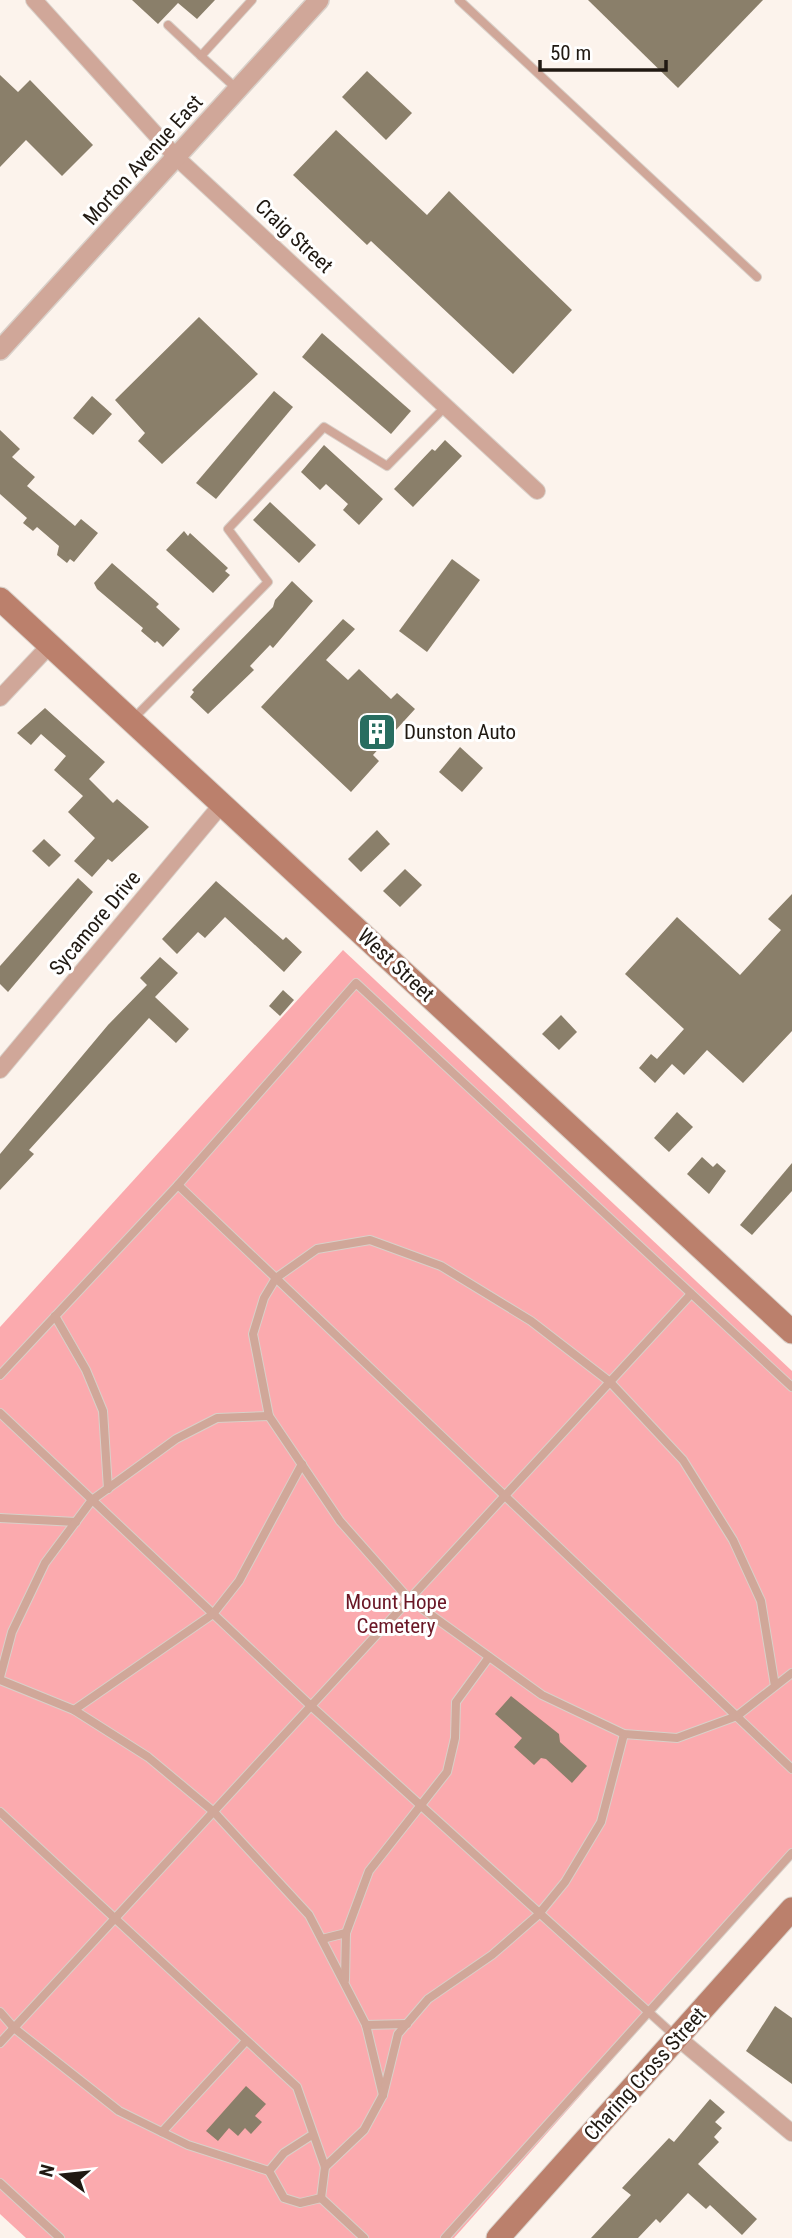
<svg xmlns="http://www.w3.org/2000/svg" width="792" height="2238" font-family="'Roboto Condensed',sans-serif">
  <rect width="100%" height="100%" fill="#fcf3ec"/>
  <path fill="#fbaaae" d="M 343,950 L 792,1371 L 792,1857 L 454,2238 L 26,2238 L 0,2214 L 0,1327 Z"/>
  <g fill="#8a7f6a">
    <path d="M 132,0 L 215,0 L 197,19 L 178,3 L 158,24 Z"/>
    <path d="M 588,0 L 763,0 L 678,88 Z"/>
    <path d="M 367,71 L 412,113 L 386,140 L 342,97 Z"/>
    <path d="M 0,75 L 18,92 L 30,80 L 93,145 L 62,176 L 26,140 L 0,167 Z"/>
    <path d="M 336,130 L 427,215 L 449,191 L 572,310 L 513,374 L 371,241 L 367,245 L 293,175 Z"/>
    <path d="M 199,317 L 258,374 L 162,464 L 138,441 L 145,433 L 115,400 Z"/>
    <path d="M 322,333 L 411,411 L 391,434 L 302,357 Z"/>
    <path d="M 274,391 L 293,407 L 216,499 L 196,483 Z"/>
    <path d="M 92,396 L 112,414 L 93,435 L 73,418 Z"/>
    <path d="M 0,430 L 20,449 L 12,457 L 35,477 L 27,486 L 75,526 L 81,519 L 98,533 L 74,562 L 70,559 L 67,563 L 57,555 L 59,546 L 37,527 L 33,531 L 23,523 L 27,518 L 0,494 Z"/>
    <path d="M 445,440 L 462,456 L 413,507 L 394,489 L 432,449 L 435,451 Z"/>
    <path d="M 324,445 L 383,499 L 359,525 L 343,510 L 348,504 L 326,484 L 320,490 L 301,472 Z"/>
    <path d="M 270,502 L 316,545 L 299,563 L 253,520 Z"/>
    <path d="M 184,531 L 188,536 L 190,533 L 228,568 L 225,571 L 230,575 L 213,593 L 166,550 Z"/>
    <path d="M 452,559 L 480,580 L 427,652 L 399,631 Z"/>
    <path d="M 112,563 L 159,604 L 156,607 L 180,629 L 163,647 L 157,641 L 155,643 L 141,631 L 143,628 L 97,589 L 94,583 Z"/>
    <path d="M 292,581 L 313,601 L 273,648 L 270,645 L 250,666 L 254,670 L 208,714 L 190,697 L 194,692 L 192,690 L 273,607 L 275,600 Z"/>
    <path d="M 343,619 L 355,629 L 326,660 L 348,680 L 359,669 L 391,699 L 397,693 L 415,709 L 373,755 L 379,761 L 351,792 L 261,707 Z"/>
    <path d="M 45,708 L 105,762 L 89,779 L 113,803 L 117,799 L 149,827 L 112,862 L 108,859 L 92,877 L 74,861 L 95,838 L 68,812 L 83,796 L 54,770 L 66,756 L 41,734 L 31,745 L 17,733 Z"/>
    <path d="M 460,747 L 483,768 L 462,792 L 439,772 Z"/>
    <path d="M 377,830 L 390,844 L 361,872 L 348,859 Z"/>
    <path d="M 44,839 L 61,855 L 49,867 L 32,851 Z"/>
    <path d="M 405,869 L 422,885 L 400,907 L 383,891 Z"/>
    <path d="M 78,878 L 93,892 L 8,992 L 0,984 L 0,966 Z"/>
    <path d="M 216,881 L 283,940 L 286,937 L 302,952 L 284,972 L 225,917 L 205,938 L 198,932 L 177,954 L 162,939 Z"/>
    <path d="M 792,894 L 792,1031 L 743,1083 L 707,1050 L 684,1075 L 672,1064 L 655,1083 L 639,1068 L 651,1054 L 657,1059 L 684,1029 L 625,974 L 677,917 L 740,975 L 781,930 L 768,919 Z"/>
    <path d="M 160,957 L 178,973 L 155,997 L 189,1029 L 176,1043 L 149,1018 L 29,1150 L 34,1154 L 0,1190 L 0,1154 L 108,1025 L 147,985 L 140,978 Z"/>
    <path d="M 283,990 L 294,1000 L 280,1016 L 269,1006 Z"/>
    <path d="M 561,1015 L 577,1032 L 559,1050 L 542,1034 Z"/>
    <path d="M 677,1112 L 693,1127 L 669,1152 L 654,1138 Z"/>
    <path d="M 702,1157 L 713,1167 L 717,1163 L 726,1171 L 709,1194 L 687,1174 Z"/>
    <path d="M 792,1163 L 792,1191 L 752,1235 L 740,1225 Z"/>
    <path d="M 511,1696 L 559,1734 L 560,1742 L 587,1766 L 572,1783 L 546,1759 L 541,1758 L 534,1765 L 514,1747 L 522,1738 L 495,1714 Z"/>
    <path d="M 775,2006 L 792,2018 L 792,2084 L 746,2051 Z"/>
    <path d="M 246,2086 L 266,2104 L 255,2116 L 262,2122 L 251,2134 L 245,2128 L 238,2136 L 229,2128 L 218,2141 L 206,2131 Z"/>
    <path d="M 710,2099 L 725,2112 L 715,2122 L 722,2128 L 714,2137 L 719,2142 L 698,2164 L 757,2219 L 742,2235 L 710,2205 L 706,2209 L 688,2193 L 660,2223 L 656,2219 L 638,2238 L 591,2238 L 631,2195 L 622,2188 L 669,2138 L 674,2142 Z"/>
  </g>
  <g fill="none" stroke-linecap="round" stroke-linejoin="round">
    <defs>
      <g id="service">
        <path d="M 459,0 L 757,277"/>
        <path d="M 168,25 L 201,56 L 252,0"/>
        <path d="M 201,56 L 237,89"/>
        <path d="M 133,719 L 268,582 L 228,529 L 324,427 L 387,466 L 446,406"/>
        <path d="M 178,1185 L 792,1769"/>
        <path d="M 55,1316 L 86,1370 L 103,1411 L 108,1489"/>
        <path d="M 0,1375 L 178,1185 L 356,983 L 792,1387"/>
        <path d="M 0,1413 L 311,1706 L 674,2035"/>
        <path d="M 0,1518 L 76,1522"/>
        <path d="M 0,1677 L 12,1632 L 45,1563 L 92,1500 L 176,1439 L 217,1418 L 269,1416"/>
        <path d="M 0,1680 L 74,1710 L 148,1757 L 214,1812 L 309,1915 L 366,2025 L 383,2095"/>
        <path d="M 775,1686 L 761,1601 L 733,1540 L 683,1460 L 610,1382 L 531,1321 L 441,1266 L 370,1240 L 317,1249 L 276,1278 L 264,1298 L 253,1334 L 269,1416 L 340,1521 L 409,1599 L 542,1695 L 624,1734 L 677,1738 L 737,1716 L 792,1673"/>
        <path d="M 74,1710 L 213,1614 L 239,1581 L 302,1464"/>
        <path d="M 0,1812 L 297,2087 L 325,2167 L 321,2198 L 300,2203 L 284,2198 L 269,2171 L 284,2153 L 312,2135"/>
        <path d="M 322,1939 L 346,1933"/>
        <path d="M 345,1980 L 346,1933 L 369,1871 L 447,1772 L 455,1738 L 456,1702 L 489,1657"/>
        <path d="M 0,2012 L 14,2028 L 119,2111 L 188,2145 L 269,2171"/>
        <path d="M 366,2025 L 407,2024"/>
        <path d="M 0,2043 L 691,1294"/>
        <path d="M 162,2132 L 246,2041"/>
        <path d="M 325,2167 L 364,2130 L 383,2095 L 398,2034 L 428,1999 L 492,1955 L 538,1915 L 565,1882 L 601,1822 L 624,1734"/>
        <path d="M 0,2183 L 60,2238"/>
        <path d="M 321,2198 L 364,2238"/>
        <path d="M 445,2238 L 792,1853"/>
      </g>
      <g id="minor">
        <path d="M 34,0 L 177,158 L 537,491"/>
        <path d="M 0,698 L 50,645"/>
        <path d="M 0,1070 L 222,804"/>
        <path d="M 678,2038 L 792,2133"/>
      </g>
      <path id="tertiary" d="M 0,350 L 319,0"/>
      <g id="secondary">
        <path d="M 0,599 L 792,1332"/>
        <path d="M 498,2238 L 792,1909"/>
      </g>
    </defs>
    <use href="#service" stroke="#d9d0c9" stroke-width="10"/>
    <use href="#minor" stroke="#d9d0c9" stroke-width="18"/>
    <use href="#tertiary" stroke="#d9d0c9" stroke-width="22"/>
    <use href="#secondary" stroke="#d9d0c9" stroke-width="25"/>
    <use href="#service" stroke="#d0a799" stroke-width="8"/>
    <use href="#minor" stroke="#d0a799" stroke-width="16"/>
    <use href="#tertiary" stroke="#d0a799" stroke-width="19"/>
    <use href="#secondary" stroke="#bb806c" stroke-width="23"/>
  </g>
  <defs>
    <symbol id="building-square" viewBox="-11 -11 22 22"><rect x="-9" y="-9" width="18" height="18" rx="4" fill="#286d60" stroke="#fff"/><path d="M-4-6H4V6H1V3H-1V6H-4ZM-2.5-4.3h1.7v1.8h-1.7ZM.8-4.3h1.7v1.8H.8ZM-2.5-1h1.7V.8h-1.7ZM.8-1h1.7V.8H.8Z" fill="#fff"/></symbol>
  </defs>
  <g fill-rule="evenodd">
    <use href="#building-square" x="355" y="710" width="44" height="44"/>
  </g>
  <g text-anchor="middle" stroke-width="6" stroke-linejoin="round" paint-order="stroke">
    <g font-size="21" fill="#201912" stroke="#fff">
      <text transform="translate(143 160) rotate(-48)" y="7">Morton Avenue East</text>
      <text transform="translate(294 236) rotate(43)" y="7">Craig Street</text>
      <text transform="translate(95 923) rotate(-50)" y="7">Sycamore Drive</text>
      <text transform="translate(396 965) rotate(43)" y="7">West Street</text>
      <text transform="translate(645 2074) rotate(-48)" y="7">Charing Cross Street</text>
    </g>
    <g font-size="21" fill="#201912" stroke="#fff" text-anchor="start">
      <text x="404" y="739">Dunston Auto</text>
    </g>
    <g font-size="21" fill="#6a1625" stroke="#fff">
      <text x="396" y="1609">Mount Hope<tspan x="396" dy="24">Cemetery</tspan></text>
    </g>
  </g>
  <g transform="translate(63 2175) rotate(285)" stroke="#ffffff" stroke-width="5" paint-order="stroke">
  <path d="M0-5L12 26L0 18L-12 26Z" fill="#201912"/>
  <text y="-10" font-size="19" font-weight="bold" text-anchor="middle" fill="#201912">N</text>
  </g>
  <path d="M540 60v10h126v-10" fill="none" stroke="#201912" stroke-width="3.5"/>
  <text x="550" y="60" font-size="21" fill="#201912" stroke="#ffffff" stroke-width="5" paint-order="stroke">50 m</text>
</svg>
